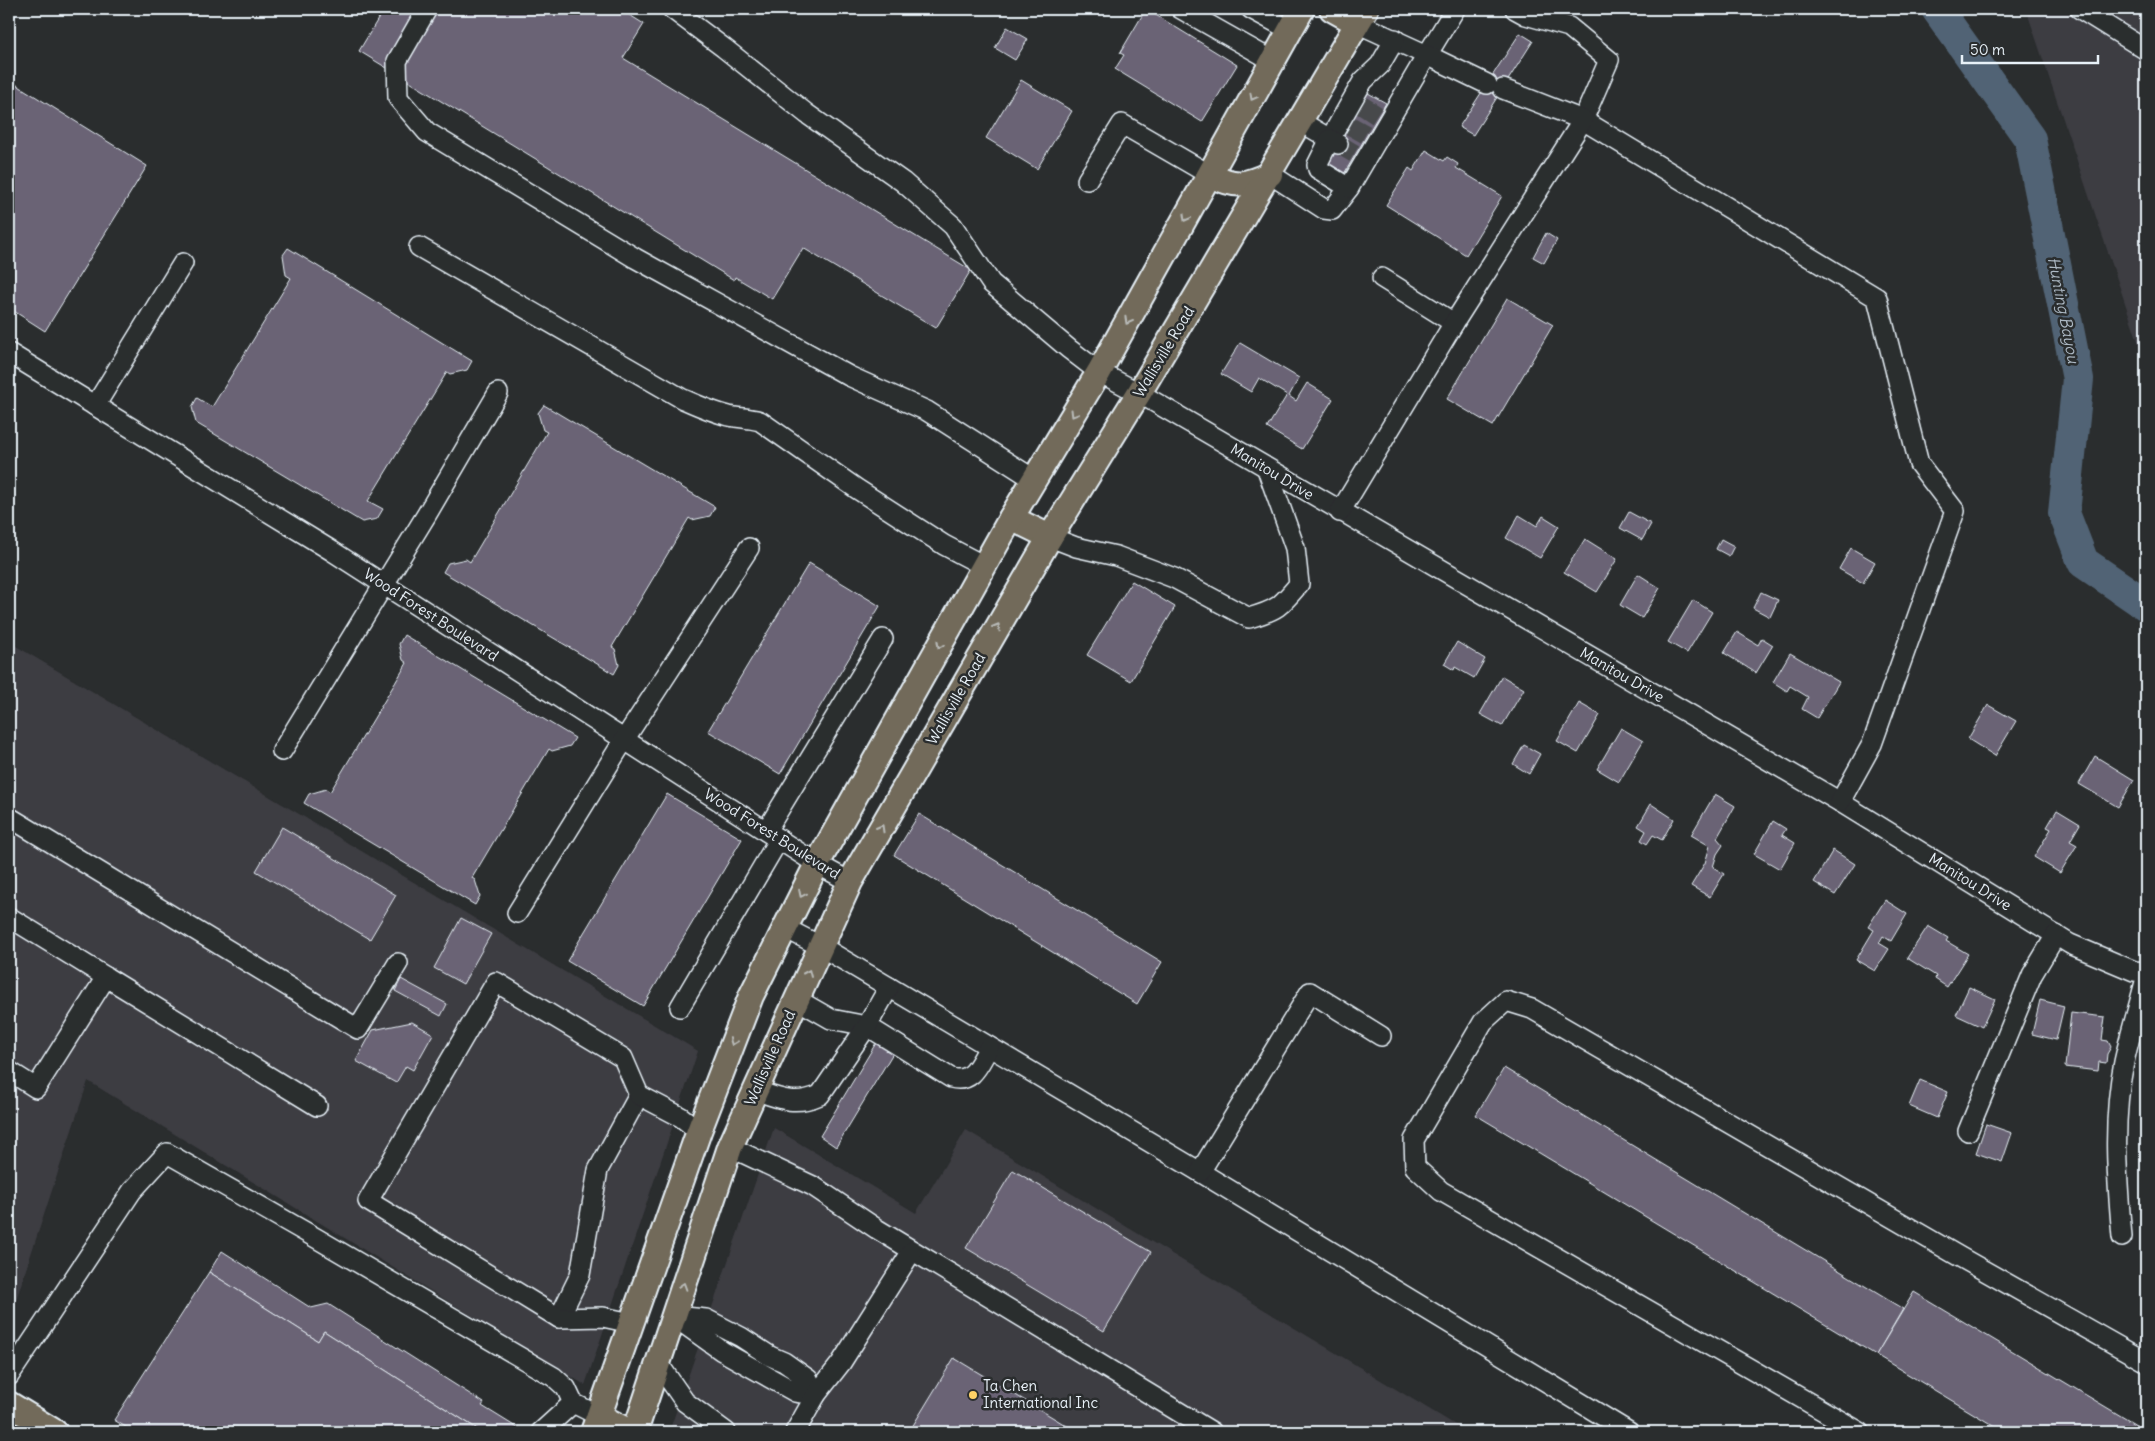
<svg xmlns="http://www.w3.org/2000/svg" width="2155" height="1441" font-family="Delius,sans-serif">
  <rect width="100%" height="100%" fill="#2a2d2e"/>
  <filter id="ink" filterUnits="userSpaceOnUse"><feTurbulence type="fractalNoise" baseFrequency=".02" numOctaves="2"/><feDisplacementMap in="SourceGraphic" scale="10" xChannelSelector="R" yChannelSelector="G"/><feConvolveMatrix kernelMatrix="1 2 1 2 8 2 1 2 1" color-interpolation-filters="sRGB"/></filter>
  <g filter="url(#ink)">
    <g fill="#3e3d43">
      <path d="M 2026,9 L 2146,9 L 2146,365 Z"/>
      <path d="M 9,642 L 698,1051 L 585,1385 L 88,1081 L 9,1321 Z"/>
      <path d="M 774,1128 L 916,1213 L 966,1130 L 1467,1432 L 669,1432 Z"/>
    </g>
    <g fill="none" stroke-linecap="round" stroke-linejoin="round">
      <path stroke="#516374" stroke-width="32" d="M 1937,9 L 2030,139 L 2078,379 L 2064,513 L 2083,562 L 2146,605"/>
    </g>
    <g fill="#6b6374" stroke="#e8f1f8">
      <path d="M 384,9 L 620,9 L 644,24 L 623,58 L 971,270 L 936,328 L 803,248 L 772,299 L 735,277 L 734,280 L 359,51 Z"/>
      <path d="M 1146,9 L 1237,65 L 1202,122 L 1115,69 L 1124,55 L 1120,53 Z"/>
      <path d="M 2130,9 L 2146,9 L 2146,18 Z"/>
      <path d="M 1007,27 L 1028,39 L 1015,60 L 995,48 Z"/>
      <path d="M 1520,33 L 1533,41 L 1473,135 L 1459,127 Z"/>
      <path d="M 9,80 L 147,166 L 45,331 L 9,308 Z"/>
      <path d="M 1021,80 L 1072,111 L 1037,169 L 986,138 Z"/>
      <path d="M 1368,93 L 1386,103 L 1341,179 L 1323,169 Z"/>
      <path d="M 1426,150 L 1444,161 L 1447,157 L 1458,164 L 1456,168 L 1502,196 L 1466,255 L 1386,205 L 1409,168 L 1413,171 Z"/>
      <path d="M 1546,233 L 1557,240 L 1544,263 L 1533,257 Z"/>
      <path d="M 288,248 L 472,361 L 467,370 L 450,374 L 447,372 L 368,501 L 383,509 L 377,519 L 362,522 L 196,423 L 192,407 L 197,398 L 212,407 L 291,278 L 286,275 L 283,255 Z"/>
      <path d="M 1507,298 L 1553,325 L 1493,426 L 1447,399 Z"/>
      <path d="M 1240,343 L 1299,378 L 1289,396 L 1296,401 L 1307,383 L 1333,399 L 1302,449 L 1267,428 L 1287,395 L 1259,378 L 1251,392 L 1221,374 Z"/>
      <path d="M 544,405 L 715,507 L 710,516 L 692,520 L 689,518 L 612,647 L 615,649 L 619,665 L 614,674 L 443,572 L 448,563 L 466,559 L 470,562 L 547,432 L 543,430 L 538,413 Z"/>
      <path d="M 1629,512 L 1651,524 L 1642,540 L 1620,528 Z"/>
      <path d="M 1519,515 L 1537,526 L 1543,516 L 1559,526 L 1540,558 L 1506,538 Z"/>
      <path d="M 1585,539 L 1617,559 L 1597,592 L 1564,572 Z"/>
      <path d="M 1721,539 L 1734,546 L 1729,556 L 1716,549 Z"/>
      <path d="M 1851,548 L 1875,562 L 1863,583 L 1839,569 Z"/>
      <path d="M 809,563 L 880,606 L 780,774 L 708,731 Z"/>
      <path d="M 1638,574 L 1660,588 L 1642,618 L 1620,605 Z"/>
      <path d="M 1132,581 L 1175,607 L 1131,681 L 1087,655 Z"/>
      <path d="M 1761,592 L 1778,600 L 1770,617 L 1753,608 Z"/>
      <path d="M 1693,600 L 1712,612 L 1687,653 L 1668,642 Z"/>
      <path d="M 1737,632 L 1758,645 L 1762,638 L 1773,645 L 1756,673 L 1724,653 Z"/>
      <path d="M 404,635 L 575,738 L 570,746 L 552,751 L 549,749 L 472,878 L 475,880 L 480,896 L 475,905 L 304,803 L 309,794 L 326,789 L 330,792 L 407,663 L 403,660 L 399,644 Z"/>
      <path d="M 1457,642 L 1485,659 L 1474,678 L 1455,667 L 1454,670 L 1444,664 Z"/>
      <path d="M 1790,653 L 1839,682 L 1817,718 L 1802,709 L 1808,697 L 1790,686 L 1787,691 L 1773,682 Z"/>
      <path d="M 1502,676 L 1524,689 L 1502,726 L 1480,714 Z"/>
      <path d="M 1579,703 L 1600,715 L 1578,753 L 1557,741 Z"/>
      <path d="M 1988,705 L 2016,721 L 1995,756 L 1968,739 Z"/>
      <path d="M 1621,728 L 1643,741 L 1619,782 L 1597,769 Z"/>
      <path d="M 1524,745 L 1540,754 L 1529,774 L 1513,764 Z"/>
      <path d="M 2095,756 L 2134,780 L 2118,807 L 2079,784 Z"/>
      <path d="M 667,794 L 742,839 L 643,1006 L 567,961 Z"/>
      <path d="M 1715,794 L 1735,806 L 1717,838 L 1723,845 L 1717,854 L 1713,867 L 1724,874 L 1710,897 L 1691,886 L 1705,863 L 1710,846 L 1691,835 Z"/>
      <path d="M 1651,804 L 1674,819 L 1662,840 L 1653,835 L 1647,844 L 1641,840 L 1646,831 L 1638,826 Z"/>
      <path d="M 2057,810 L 2080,824 L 2070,841 L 2077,845 L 2060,873 L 2034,857 L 2051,829 L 2047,827 Z"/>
      <path d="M 919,814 L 1162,962 L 1137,1004 L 894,855 Z"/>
      <path d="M 1773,821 L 1786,829 L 1782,835 L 1795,843 L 1780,869 L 1754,854 Z"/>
      <path d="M 282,827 L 396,895 L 370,939 L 256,871 Z"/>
      <path d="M 1833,850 L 1855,864 L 1835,895 L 1814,882 Z"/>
      <path d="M 1885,900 L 1907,914 L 1891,941 L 1883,936 L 1879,943 L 1889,949 L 1875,971 L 1856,960 L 1874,930 L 1868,927 Z"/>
      <path d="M 461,918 L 491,934 L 463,984 L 434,968 Z"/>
      <path d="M 1928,926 L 1948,938 L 1946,941 L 1968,954 L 1947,987 L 1935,979 L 1936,976 L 1907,958 Z"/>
      <path d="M 401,979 L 447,1004 L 441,1016 L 395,991 Z"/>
      <path d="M 1969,987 L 1995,999 L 1982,1027 L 1956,1015 Z"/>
      <path d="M 2040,1000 L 2064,1006 L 2056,1040 L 2032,1034 Z"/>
      <path d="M 2071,1013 L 2105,1017 L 2102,1040 L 2108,1041 L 2111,1047 L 2107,1054 L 2106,1063 L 2099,1062 L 2098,1071 L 2065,1067 Z"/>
      <path d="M 412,1022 L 433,1034 L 413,1070 L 406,1066 L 396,1083 L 356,1061 L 373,1030 Z"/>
      <path d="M 879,1038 L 896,1048 L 836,1147 L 820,1136 Z"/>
      <path d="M 1504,1068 L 1903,1309 L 1876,1355 L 1476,1115 Z"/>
      <path d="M 1920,1080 L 1948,1092 L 1937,1118 L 1909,1106 Z"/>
      <path d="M 1986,1124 L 2012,1133 L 2002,1162 L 1976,1153 Z"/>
      <path d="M 1013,1170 L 1151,1252 L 1104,1331 L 966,1248 Z"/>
      <path d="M 222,1251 L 311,1308 L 328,1304 L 484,1403 L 482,1406 L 524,1432 L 482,1432 L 324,1331 L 318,1341 L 209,1272 Z"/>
      <path d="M 209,1272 L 318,1341 L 324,1331 L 482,1432 L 134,1432 L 114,1420 Z"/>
      <path d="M 1914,1292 L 2146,1431 L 2146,1432 L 2004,1432 L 1876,1355 Z"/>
      <path d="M 954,1358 L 1077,1432 L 909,1432 Z"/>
    </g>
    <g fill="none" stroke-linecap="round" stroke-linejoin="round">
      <g stroke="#464a4c" stroke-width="19" stroke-dasharray="19 9" stroke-linecap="butt">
        <path d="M 1361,105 L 1378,116"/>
        <path d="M 1349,125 L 1367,135"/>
        <path d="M 1338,144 L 1355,154"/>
      </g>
      <defs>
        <g id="minor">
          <path d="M 427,9 L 397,61 L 398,98 L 427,132 L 635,258 L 849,376 L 927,411 L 1035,480"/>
          <path d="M 672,9 L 724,48 L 807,114 L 903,182 L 953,226 L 991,283 L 1069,349 L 1099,372 L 1139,393 L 1840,802 L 2070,944 L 2134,971 L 2146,972"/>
          <path d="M 1181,9 L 1273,61"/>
          <path d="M 1251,9 L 1290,30"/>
          <path d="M 1515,9 L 1526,15 L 1569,27 L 1609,60 L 1583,120 L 1877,298 L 1919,464 L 1955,511 L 1872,744 L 1840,802"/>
          <path d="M 2080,9 L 2146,50"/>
          <path d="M 1357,23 L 1427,55 L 1455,9"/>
          <path d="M 1301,122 L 1330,139 L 1363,81 L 1380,65 L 1395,39"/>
          <path d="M 1270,174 L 1324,209 L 1332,210 L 1349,188 L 1318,169 L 1317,165 L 1330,139 L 1338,144"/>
          <path d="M 1087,180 L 1122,124 L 1210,175"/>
          <path d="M 1349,188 L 1427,55 L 1487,84"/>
          <path d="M 419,247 L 681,398 C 697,405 712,412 729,416 C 739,418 750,418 760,421 L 857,489 L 944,545 L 984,566"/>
          <path d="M 1382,278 L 1454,323"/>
          <path d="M 9,353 L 332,551 L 817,864 L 850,882"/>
          <path d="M 95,406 L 183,263"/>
          <path d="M 1340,512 L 1454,323 L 1583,120 L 1503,89"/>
          <path d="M 1050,537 L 1076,547 L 1116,556 L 1174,578 L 1249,618 C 1277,610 1280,607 1299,584 L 1295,548 L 1267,469"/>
          <path d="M 282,751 L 427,514 L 498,393"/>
          <path d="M 9,817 L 358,1029 L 398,963"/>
          <path d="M 766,831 L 883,639"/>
          <path d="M 517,913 L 624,740 L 749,548"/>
          <path d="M 9,917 L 106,977"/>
          <path d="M 785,928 L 820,946 L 1200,1172 L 1629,1432"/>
          <path d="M 796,999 L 831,1019 L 867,1026 L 951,1078 C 973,1084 979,1064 989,1047"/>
          <path d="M 680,1007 L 779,839"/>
          <path d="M 9,1071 L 36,1088 L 106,977 L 317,1106"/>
          <path d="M 755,1090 C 780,1099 795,1106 820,1095 L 867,1026 L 889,987"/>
          <path d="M 1968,1131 L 2032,975 L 2056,935"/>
          <path d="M 730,1147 L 813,1186 L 877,1229 L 1212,1432"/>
          <path d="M 1200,1172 L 1310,992 L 1381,1036"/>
          <path d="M 2122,1237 C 2117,1179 2112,1120 2124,1062 C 2130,1034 2139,1006 2146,978"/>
          <path d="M 673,1316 L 706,1319 L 741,1337 L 770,1356 L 784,1362 L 808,1379 L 816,1395 L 795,1392 L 722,1351 Z"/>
          <path d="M 559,1318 L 580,1275 L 598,1170 L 639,1095"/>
          <path d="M 631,1323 L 603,1317 L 559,1318 L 368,1201 L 496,982 L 623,1058 L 639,1095 L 681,1117 L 699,1131"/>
          <path d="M 658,1363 L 685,1402 L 726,1432"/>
          <path d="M 9,1376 L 132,1191 L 167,1153 L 316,1238 L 554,1377 L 566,1388 L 573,1403 L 599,1416"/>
          <path d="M 541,1432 L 573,1403"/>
          <path d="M 795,1432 L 816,1395 L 841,1363 L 912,1251"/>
          <path d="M 1860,1432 L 1441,1191 L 1415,1167 L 1414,1140 L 1483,1022 L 1506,1001 L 1532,1009 L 1960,1257 L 2146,1362"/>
        </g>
        <g id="major">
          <path d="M 1332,9 L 1357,23"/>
          <path d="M 1210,175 C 1236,187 1244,186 1270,174"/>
          <path d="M 1011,518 L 1050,537"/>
          <path d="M 9,1404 L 55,1432"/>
          <path d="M 599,1416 L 630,1432"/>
          <path d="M 593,1432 L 699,1131 L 751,996 L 817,864 L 1011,518 L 1099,372 L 1302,9"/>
          <path d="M 635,1432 L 730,1147 L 850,882 L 1050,537 L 1139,393 L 1366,9"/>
        </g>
      </defs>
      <use href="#minor" stroke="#e8f1f8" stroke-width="22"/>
      <use href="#major" stroke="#e8f1f8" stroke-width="28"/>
      <use href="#minor" stroke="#2a2d2e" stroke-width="19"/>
      <use href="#major" stroke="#726b5a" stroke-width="24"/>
    </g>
    <defs><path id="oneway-chevron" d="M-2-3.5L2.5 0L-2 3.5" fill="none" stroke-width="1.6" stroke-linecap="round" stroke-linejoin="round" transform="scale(1.25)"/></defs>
    <g stroke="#b9bbb9">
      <use href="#oneway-chevron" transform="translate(1253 97) rotate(119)"/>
      <use href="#oneway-chevron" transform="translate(1186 218) rotate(119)"/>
      <use href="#oneway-chevron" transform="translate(1128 321) rotate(119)"/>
      <use href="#oneway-chevron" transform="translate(1074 414) rotate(121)"/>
      <use href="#oneway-chevron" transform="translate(997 627) rotate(-60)"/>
      <use href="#oneway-chevron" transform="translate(940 645) rotate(119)"/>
      <use href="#oneway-chevron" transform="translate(881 828) rotate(-60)"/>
      <use href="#oneway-chevron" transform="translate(802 894) rotate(116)"/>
      <use href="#oneway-chevron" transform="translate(808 973) rotate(-66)"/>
      <use href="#oneway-chevron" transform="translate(733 1042) rotate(111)"/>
      <use href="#oneway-chevron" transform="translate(683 1286) rotate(-72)"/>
    </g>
  </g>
  <circle fill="#ffd166" stroke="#2a2d2e" stroke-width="2" cx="973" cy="1395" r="5"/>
  <g text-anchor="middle" stroke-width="5" stroke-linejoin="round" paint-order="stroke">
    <g font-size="15" fill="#e8f1f8" stroke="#2a2d2e">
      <text transform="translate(1164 352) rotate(-59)" y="5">Wallisville Road</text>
      <text transform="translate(1272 472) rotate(31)" y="5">Manitou Drive</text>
      <text transform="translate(431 615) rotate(33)" y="5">Wood Forest Boulevard</text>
      <text transform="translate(1622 675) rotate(30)" y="5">Manitou Drive</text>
      <text transform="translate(956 699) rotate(-60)" y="5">Wallisville Road</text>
      <text transform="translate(772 834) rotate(32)" y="5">Wood Forest Boulevard</text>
      <text transform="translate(1970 882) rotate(32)" y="5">Manitou Drive</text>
      <text transform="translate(770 1058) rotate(-66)" y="5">Wallisville Road</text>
    </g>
    <g font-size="15" fill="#e8f1f8" stroke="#2a2d2e" text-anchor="start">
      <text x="983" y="1391">Ta Chen<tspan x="983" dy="17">International Inc</tspan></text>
    </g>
    <g font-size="16" font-style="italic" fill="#acb8c3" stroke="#2a2d2e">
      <text transform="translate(2064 310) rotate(79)" y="6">Hunting Bayou</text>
    </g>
  </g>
  <rect width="2155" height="1441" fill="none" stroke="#2a2d2e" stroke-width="30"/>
  <rect x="15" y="15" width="2125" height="1411" fill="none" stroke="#e8f1f8" stroke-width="2" filter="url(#ink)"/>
  <path d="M1962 55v8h136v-8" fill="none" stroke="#e8f1f8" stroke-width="2.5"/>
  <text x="1970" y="55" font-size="15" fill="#e8f1f8" stroke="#2a2d2e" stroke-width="4" paint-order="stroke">50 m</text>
</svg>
